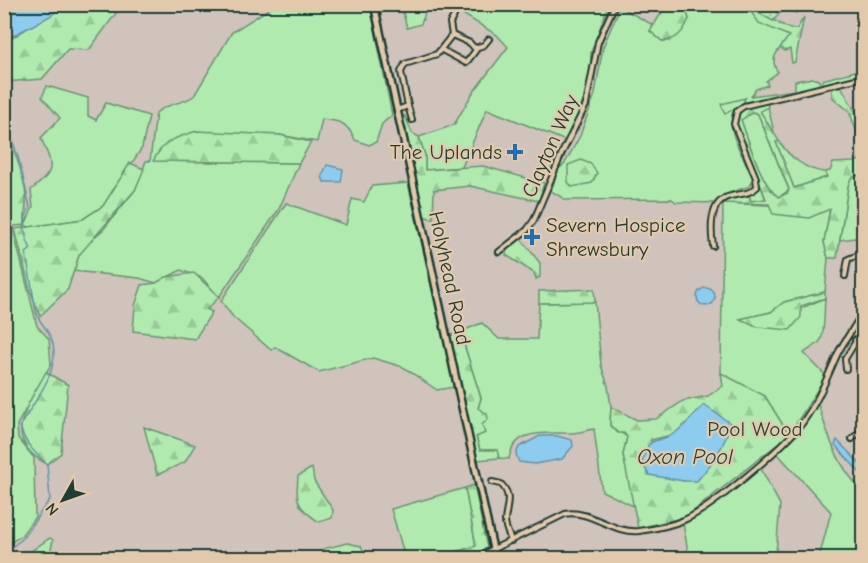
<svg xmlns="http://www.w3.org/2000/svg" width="868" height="563" font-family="'Comic Neue',sans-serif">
  <defs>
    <pattern id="forest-firs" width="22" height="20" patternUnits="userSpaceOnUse" patternTransform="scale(1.5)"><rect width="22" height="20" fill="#b0eaae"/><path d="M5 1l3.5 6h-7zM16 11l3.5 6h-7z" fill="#97ca96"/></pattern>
    <pattern id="garden-dots" width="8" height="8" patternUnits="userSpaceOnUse" patternTransform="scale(1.5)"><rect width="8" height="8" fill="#b0eaae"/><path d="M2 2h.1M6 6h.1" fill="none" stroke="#97ca96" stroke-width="1.8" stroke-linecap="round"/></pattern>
  </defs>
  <rect width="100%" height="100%" fill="#cfc3bc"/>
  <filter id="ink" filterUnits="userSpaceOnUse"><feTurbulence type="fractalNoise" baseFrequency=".0167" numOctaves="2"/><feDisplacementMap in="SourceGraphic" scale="12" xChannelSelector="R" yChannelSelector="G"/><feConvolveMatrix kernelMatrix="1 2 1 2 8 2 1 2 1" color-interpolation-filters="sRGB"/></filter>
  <g filter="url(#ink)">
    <g fill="#b0eaae" stroke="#689471" stroke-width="1.5">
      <path d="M 604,4 L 608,6 L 591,53 L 590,77 L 584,99 L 566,141 L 487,109 L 462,167 L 425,170 L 425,155 L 419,137 L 454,125 L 472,94 L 508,47 L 497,35 L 448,5 Z"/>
      <path d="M 275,5 L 370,5 L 392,115 L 382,124 L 376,142 L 369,145 L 355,140 C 347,122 340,121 322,119 L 317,142 L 280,135 L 154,161 L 299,163 L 279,209 L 219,297 L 202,278 L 181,270 L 156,283 L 139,278 L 74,271 L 79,255 L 88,242 L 103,230 L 135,190 L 146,161 L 150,161 L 156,113 C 167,103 182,104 194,96 L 232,32 Z"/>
      <path d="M 381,5 L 381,4 L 428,5 L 421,24 L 407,28 L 401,5 L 382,10 Z"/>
      <path d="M 688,5 L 744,5 C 756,18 770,29 790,36 C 781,48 767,57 778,72 L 766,81 L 768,85 L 756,89 L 751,96 L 795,90 L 795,81 L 812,78 L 818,80 L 822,85 L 743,103 L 745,98 L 725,114 L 737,106 C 720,124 745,159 753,178 L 750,186 L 723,195 L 716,203 L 676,202 L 672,199 L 566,200 L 551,191 L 559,168 L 564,165 L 580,136 L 595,94 L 603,47 L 620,7 L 653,25 L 650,31 L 662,41 L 670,41 L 689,19 L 685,8 Z"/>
      <path d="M 47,86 L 88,98 L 88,116 L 96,120 L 106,103 L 149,116 L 142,148 L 103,206 L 83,219 L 29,227 L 25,225 L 33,207 L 31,190 C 57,170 53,167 41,138 L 60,118 L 42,97 Z"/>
      <path d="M 768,107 L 774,132 L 771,133 L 760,111 Z"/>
      <path d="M 753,112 L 758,114 L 789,190 L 779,197 C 762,188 748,139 741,120 Z"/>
      <path d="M 779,141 C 788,156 807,171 825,172 L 827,177 L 794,188 L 776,142 Z"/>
      <path d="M 863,173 L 863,237 L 840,240 L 848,186 L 851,178 Z"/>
      <path d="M 408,183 L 454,387 L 437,390 L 403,367 L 373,358 L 319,372 L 275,347 L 271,350 L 233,317 L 221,301 L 286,203 L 346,225 L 352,199 L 364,202 L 372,186 Z"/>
      <path d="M 760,184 L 766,200 L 751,201 L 749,195 L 757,190 Z"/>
      <path d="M 723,203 L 830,208 L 824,242 L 828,258 L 825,292 L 784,302 L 771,312 L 741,319 L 758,327 L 825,298 C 824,307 825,336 820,341 C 816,346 809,349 804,353 L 826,376 L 789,435 L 765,396 L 721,374 Z"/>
      <path d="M 12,225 L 37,326 L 49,339 L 51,364 L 17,425 L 18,438 L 34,458 L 35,517 L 21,536 L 5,546 L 4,227 Z"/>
      <path d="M 595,302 L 601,365 L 608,386 L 611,407 L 610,425 L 627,437 L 623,455 L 635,507 L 602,491 L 594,429 C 586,430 578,433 571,433 C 546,434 514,427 509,459 L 499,458 L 496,450 L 480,450 L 476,436 L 482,425 L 478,408 L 481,398 L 460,332 L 482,323 L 499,339 L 537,339 L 539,303 Z"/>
      <path d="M 818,404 C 828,436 838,468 863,491 L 863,558 L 689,558 L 683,523 L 706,510 L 760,467 L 780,505 L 776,553 L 819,558 L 831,512 L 776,452 L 797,435 Z"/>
      <path d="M 465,488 L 476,546 L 452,553 L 448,558 L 396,558 L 403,550 L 391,509 Z"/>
      <path d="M 50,538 L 53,540 L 49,558 L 21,558 Z"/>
      <path d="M 347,543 L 361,546 L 367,558 L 324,558 L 323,549 Z"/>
    </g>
    <g fill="url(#forest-firs)" stroke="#689471" stroke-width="1.5" fill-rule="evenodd">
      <path d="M 65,5 L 122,5 L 89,50 L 68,49 L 42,79 L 5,82 L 5,42 Z"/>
      <path d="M 675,5 L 685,8 L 689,19 C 683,32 678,40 662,41 L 650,31 L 662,12 Z"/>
      <path d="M 747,6 L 790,29 L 797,29 L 804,17 L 795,62 L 792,63 L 790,49 L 785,51 L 780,48 L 789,36 L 759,23 Z"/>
      <path d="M 863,69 L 863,74 L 824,85 L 822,80 Z"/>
      <path d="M 841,86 L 863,126 L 863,148 L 849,111 L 832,97 L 832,89 Z"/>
      <path d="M 745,98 L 743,103 L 725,114 L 721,104 Z"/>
      <path d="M 767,103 L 768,107 L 760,111 L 779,141 L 776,142 L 794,188 L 827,177 L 825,172 L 830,171 L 833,163 L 854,162 L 863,159 L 863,173 L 851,178 L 848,186 L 837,258 L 828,258 L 824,242 L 830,209 L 809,218 L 773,214 L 769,204 L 723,203 L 727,199 L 749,195 L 751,201 L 766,199 L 735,120 L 742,110 ZM 753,112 L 758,114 L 789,189 L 788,193 L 779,197 C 762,188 748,139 741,120 Z"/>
      <path d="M 405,116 L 412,133 L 419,137 L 425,155 L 425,170 L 483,166 L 544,183 L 539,201 L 470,186 L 434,190 L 433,219 L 423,216 L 403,128 L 402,117 Z"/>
      <path d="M 4,126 C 13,148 28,182 26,206 C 25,213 24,217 25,225 L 5,227 Z"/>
      <path d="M 197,131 L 280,135 L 311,142 L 299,163 L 153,161 C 165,139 175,138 197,131 Z"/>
      <path d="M 581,160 L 591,164 L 597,173 L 592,183 L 572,187 L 568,182 L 568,165 Z"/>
      <path d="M 130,163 L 144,169 L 135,190 L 79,255 L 68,289 L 40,316 L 30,290 L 15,229 L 83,219 L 103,206 Z"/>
      <path d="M 521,239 L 540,263 L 540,277 L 536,279 L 534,273 L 506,255 L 507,250 Z"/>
      <path d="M 194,273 L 219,297 L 207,309 L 212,312 L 195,339 L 133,331 L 135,306 L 142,285 L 156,283 L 166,277 Z"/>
      <path d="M 594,289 L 595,302 L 539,303 L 539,291 Z"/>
      <path d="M 825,292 L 825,298 L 801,306 L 801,317 L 790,330 L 758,327 L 740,319 L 771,312 L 784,302 Z"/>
      <path d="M 460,332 L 481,398 L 478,408 L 487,414 L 488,419 L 482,425 L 485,433 L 476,437 L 480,450 L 497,450 L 499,458 L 477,460 L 450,336 Z"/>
      <path d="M 46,372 L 68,385 L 61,453 L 47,464 C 0,440 27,407 46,372 Z"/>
      <path d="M 721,373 L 765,396 L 789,435 L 686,517 L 638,528 L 623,455 L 627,437 L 624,433 L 618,433 L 610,425 L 611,407 L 637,420 L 656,419 L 683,401 L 708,396 L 723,386 ZM 704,406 L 684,481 L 664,476 L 651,440 L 675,434 Z"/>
      <path d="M 144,427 L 195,445 L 185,462 L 157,475 Z"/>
      <path d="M 312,468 L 314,481 L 333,510 L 332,518 L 319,522 C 296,506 296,503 298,476 Z"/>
      <path d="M 474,485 L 487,548 L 467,558 L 448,558 L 452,553 L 476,546 L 465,488 Z"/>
    </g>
    <path fill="url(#garden-dots)" stroke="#689471" stroke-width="1.5" d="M 744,5 L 771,5 L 777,13 L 781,5 L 787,5 L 773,21 Z"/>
    <g fill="#8eccef" stroke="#6293a4" stroke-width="1.5">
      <path d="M 21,5 L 21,4 L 62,5 L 52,15 L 5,40 L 5,14 Z"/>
      <path d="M 327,165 L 343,169 L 341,182 L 324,182 L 322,176 Z"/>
      <circle cx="706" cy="297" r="9"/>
      <path d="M 704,405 L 730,423 C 725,447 713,462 697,481 L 684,481 L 649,475 L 642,463 C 650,430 656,447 676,432 C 686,425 695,414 704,405 Z"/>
      <path d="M 540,436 L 557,436 L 572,440 L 573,446 L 562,459 L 535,464 L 519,462 L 516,454 L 519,447 Z"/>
      <path d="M 837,440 L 863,467 L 863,476 L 835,445 Z"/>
    </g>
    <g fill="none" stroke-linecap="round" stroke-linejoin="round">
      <path stroke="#6293a4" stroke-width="1.5" d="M 4,115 L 18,157 L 30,207 C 22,222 23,234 31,249 L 26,253 L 36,312 C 39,322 46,327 50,336 C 65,367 34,401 20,426 C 24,443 35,453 47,464 L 50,499 L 22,539 L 4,553"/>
      <defs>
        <g id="minor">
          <path d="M 793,4 L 796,9"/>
          <path d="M 452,35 L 450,23 L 454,16"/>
          <path d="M 475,48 L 484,45 L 489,39"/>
          <path d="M 408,106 L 401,72 L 405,64 L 437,54 L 452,35 L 470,43 L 476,50 L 466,63 L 442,50"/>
          <path d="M 397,110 L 408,106 L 412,120"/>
          <path d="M 713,246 C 711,232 709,206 725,198 C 736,193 748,196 757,187 L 756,178 L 734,124 L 737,111 L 744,106 L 864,77"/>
          <path d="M 499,252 L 527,230 L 534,220 L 562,153 L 586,105 L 598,42 L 615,4"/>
          <path d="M 845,276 L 848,259 L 864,253"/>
          <path d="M 855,340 L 864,346"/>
          <path d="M 846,369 L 845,359 L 864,328"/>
          <path d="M 852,439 L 864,428"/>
          <path d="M 492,482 L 501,484 C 513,496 506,507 505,521 C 505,528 509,534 511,541"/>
          <path d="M 475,558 L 565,514 C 590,509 613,534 639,531 C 654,529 670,526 684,520 C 712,508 784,447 803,422 C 819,400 827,377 838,353 C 846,338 856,325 864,310"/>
        </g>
        <path id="secondary" d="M 374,4 L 495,558"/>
      </defs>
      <use href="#minor" stroke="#1f3d34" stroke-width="8"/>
      <use href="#secondary" stroke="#1f3d34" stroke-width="10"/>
      <use href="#minor" stroke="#e3c9ab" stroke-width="4"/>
      <use href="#secondary" stroke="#e3c9ab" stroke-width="5"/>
    </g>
  </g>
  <g fill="#1f6fb2" stroke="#e3c9ab" stroke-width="2">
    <path d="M512 143h6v6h6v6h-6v6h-6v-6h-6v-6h6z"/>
    <path d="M529 228h6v6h6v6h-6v6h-6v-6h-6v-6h6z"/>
  </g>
  <g text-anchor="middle" stroke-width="4.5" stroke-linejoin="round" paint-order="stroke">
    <g font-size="21" fill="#1f3d34" stroke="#e3c9ab">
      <text transform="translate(550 146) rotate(-66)" y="7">Clayton Way</text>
      <text transform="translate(450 278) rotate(78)" y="7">Holyhead Road</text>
    </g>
    <g font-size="21" fill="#1f3d34" stroke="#e3c9ab" text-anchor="end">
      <text x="502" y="159">The Uplands</text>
      <text x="546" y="232" text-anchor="start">Severn Hospice<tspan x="546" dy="24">Shrewsbury</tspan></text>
    </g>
    <g font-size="21" fill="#26463a" stroke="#e3c9ab">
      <text x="755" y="436">Pool Wood</text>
    </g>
    <g font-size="22" font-style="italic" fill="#25443d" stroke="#e3c9ab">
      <text x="685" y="464">Oxon Pool</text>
    </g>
  </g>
  <rect width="868" height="563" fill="none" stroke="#e3c9ab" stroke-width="24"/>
  <rect x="12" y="12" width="844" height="539" fill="none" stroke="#1f3d34" stroke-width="2" filter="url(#ink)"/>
  <g transform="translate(63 500) rotate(230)" stroke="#e3c9ab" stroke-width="4.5" paint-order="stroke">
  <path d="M0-4.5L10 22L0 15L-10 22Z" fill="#1f3d34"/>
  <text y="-9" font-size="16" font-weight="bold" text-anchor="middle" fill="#1f3d34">N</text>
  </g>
</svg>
